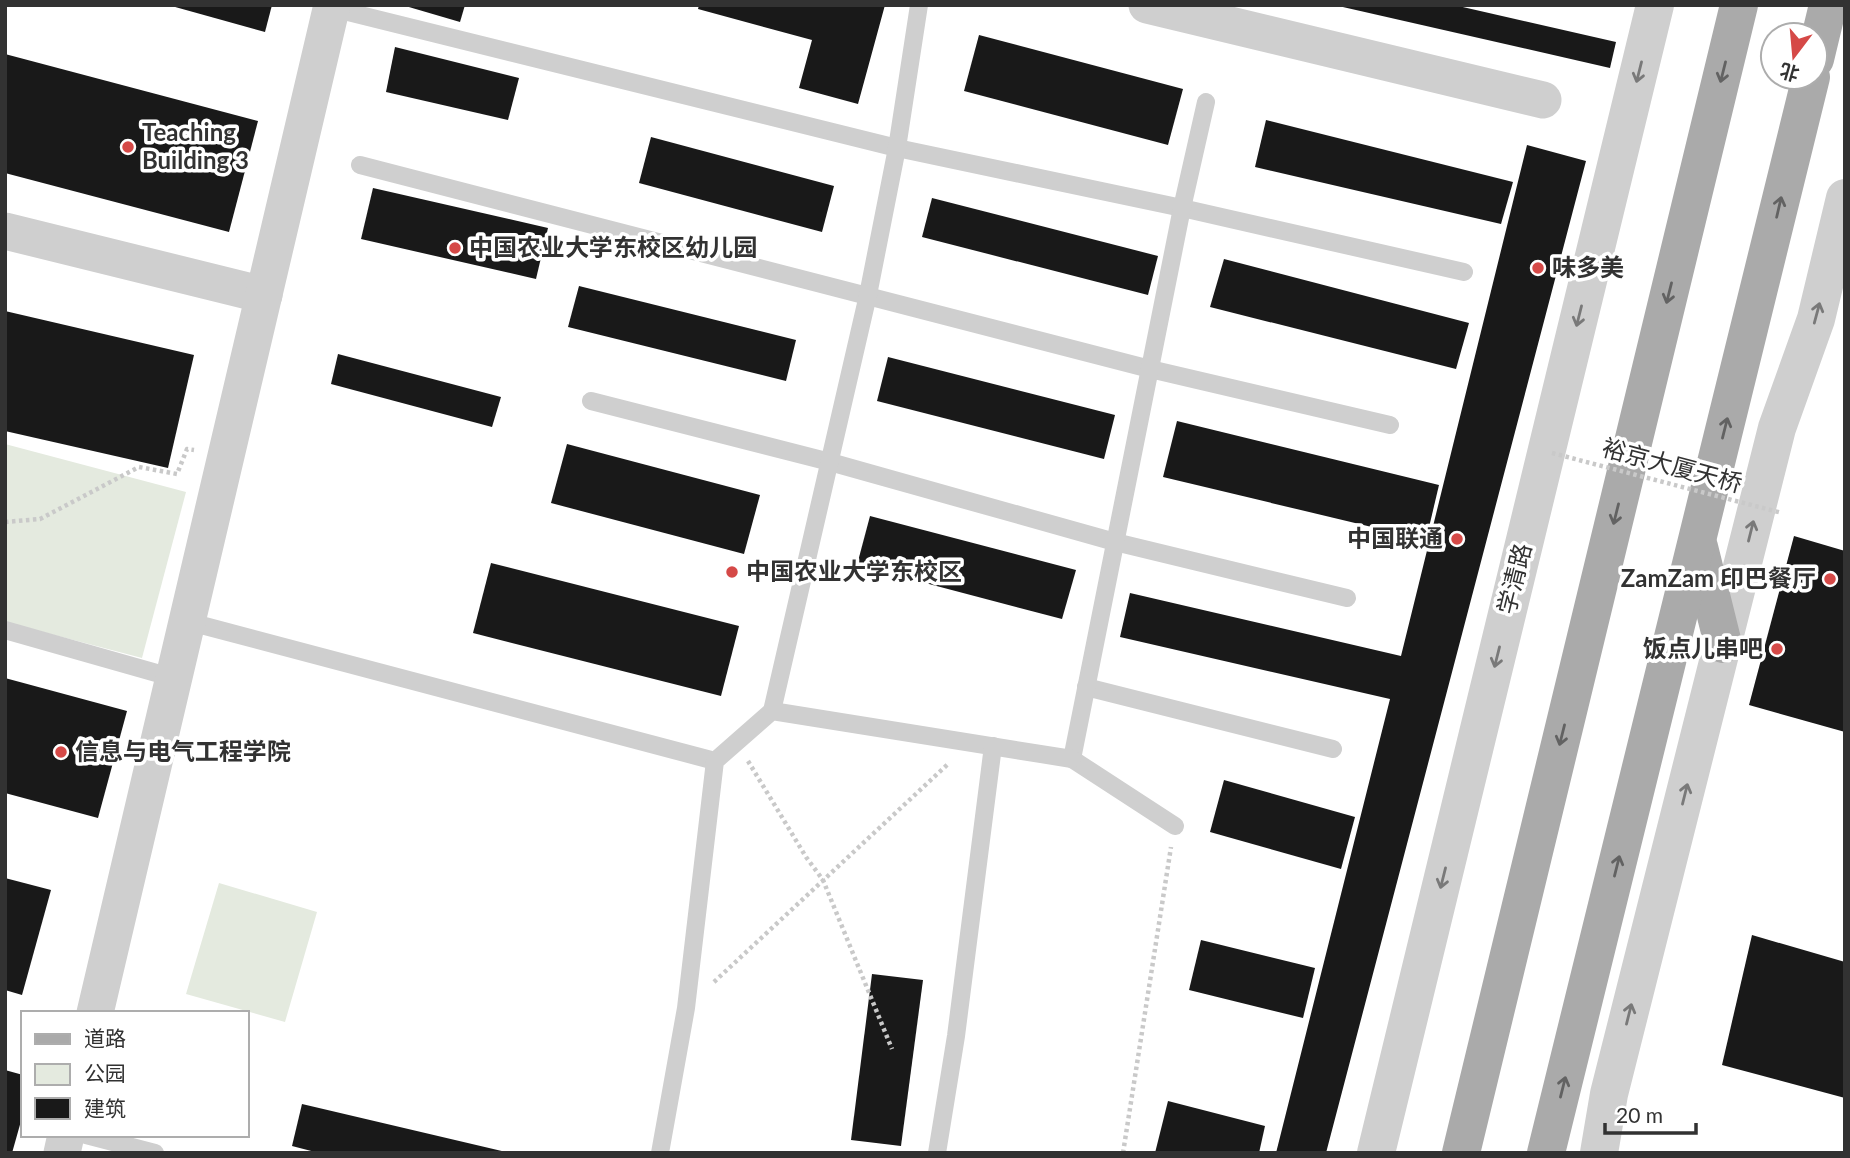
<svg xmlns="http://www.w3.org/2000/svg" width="1850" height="1158" font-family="Lato,'Noto Sans SC',sans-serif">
  <rect width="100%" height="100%" fill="#fff"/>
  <g fill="#e4eadf">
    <path d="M 5,444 L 186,492 L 142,658 L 5,622 Z"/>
    <path d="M 219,883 L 317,912 L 285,1022 L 186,994 Z"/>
  </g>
  <g fill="#191919">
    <path d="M 168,5 L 272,5 L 265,32 Z"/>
    <path d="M 402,5 L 465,5 L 460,22 Z"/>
    <path d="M 699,5 L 885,5 L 858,104 L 799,88 L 812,40 L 698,9 Z"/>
    <path d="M 1334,5 L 1454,5 L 1616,42 L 1610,68 Z"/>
    <path d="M 979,35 L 1183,89 L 1168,145 L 964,91 Z"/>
    <path d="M 395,47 L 519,78 L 508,120 L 386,92 Z"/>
    <path d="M 5,54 L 258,121 L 229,232 L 5,173 Z"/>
    <path d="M 1266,120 L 1513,182 L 1501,224 L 1255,167 Z"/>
    <path d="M 651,137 L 834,186 L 822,232 L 639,183 Z"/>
    <path d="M 1527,145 L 1586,161 L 1326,1153 L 1276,1153 L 1390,699 L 1120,637 L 1130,593 L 1401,656 Z"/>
    <path d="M 373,188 L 548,228 L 536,279 L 361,239 Z"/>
    <path d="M 932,198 L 1158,256 L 1148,295 L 922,237 Z"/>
    <path d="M 1224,259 L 1469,323 L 1456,369 L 1210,307 Z"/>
    <path d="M 579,286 L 796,340 L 786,381 L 568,327 Z"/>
    <path d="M 5,311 L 194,355 L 168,468 L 5,431 Z"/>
    <path d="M 338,354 L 501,397 L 492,427 L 331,384 Z"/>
    <path d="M 888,357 L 1115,415 L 1104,459 L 877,401 Z"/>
    <path d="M 1177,421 L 1439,485 L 1426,540 L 1163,477 Z"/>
    <path d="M 567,444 L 760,495 L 744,554 L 551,503 Z"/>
    <path d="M 870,516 L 1076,570 L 1062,619 L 857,565 Z"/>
    <path d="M 1794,536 L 1845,551 L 1845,732 L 1749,705 Z"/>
    <path d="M 491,563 L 739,626 L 721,696 L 473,633 Z"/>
    <path d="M 5,678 L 127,711 L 98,818 L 5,793 Z"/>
    <path d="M 1224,780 L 1355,817 L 1341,869 L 1210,832 Z"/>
    <path d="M 5,878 L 51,890 L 22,995 L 5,990 Z"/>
    <path d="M 1752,935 L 1845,962 L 1845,1098 L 1722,1065 Z"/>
    <path d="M 1201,940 L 1315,968 L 1303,1018 L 1189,990 Z"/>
    <path d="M 872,974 L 923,980 L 901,1146 L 851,1140 Z"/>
    <path d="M 5,1070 L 23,1075 L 23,1114 L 12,1153 L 5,1153 Z"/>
    <path d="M 1168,1101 L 1265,1126 L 1259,1153 L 1155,1153 Z"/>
    <path d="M 302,1104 L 506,1152 L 506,1153 L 319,1153 L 292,1146 Z"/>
  </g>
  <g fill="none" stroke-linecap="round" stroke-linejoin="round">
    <g stroke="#c9c9c9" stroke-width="4.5" stroke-dasharray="3.5 3.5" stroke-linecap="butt">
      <path d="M 5,522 L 40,519 L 139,467 L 177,474 L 187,449 L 194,450"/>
      <path d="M 748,761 L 806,857 L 823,880 L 892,1049"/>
      <path d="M 714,982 L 948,764"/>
      <path d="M 1123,1153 L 1171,847"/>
    </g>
    <g stroke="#cfcfcf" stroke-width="18">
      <path d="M 332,8 L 897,148 L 1182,208 L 1464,272"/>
      <path d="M 360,165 L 1150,369 L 1390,425"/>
      <path d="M 591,401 L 830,462 L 1115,542 L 1347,598"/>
      <path d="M 186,621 L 715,761"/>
      <path d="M 5,630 L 174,678"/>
      <path d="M 1086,687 L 1333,749"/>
      <path d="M 772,711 L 868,295 L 897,148 L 919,5"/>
      <path d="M 1175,826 L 1072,759 L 1182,208 L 1206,102"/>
      <path d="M 86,1135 L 155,1153"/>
      <path d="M 660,1153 L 686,1008 L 715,761 L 772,711 L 1072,759"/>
      <path d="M 937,1153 L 956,1036 L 993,746"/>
    </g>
    <g stroke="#cfcfcf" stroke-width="37">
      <path d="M 1147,5 L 1543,100"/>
      <path d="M 5,231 L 264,295"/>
      <path d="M 95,1013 L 332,5"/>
      <path d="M 62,1153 L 66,1135"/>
    </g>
    <g stroke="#cfcfcf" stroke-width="38">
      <path d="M 1376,1153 L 1655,5"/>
      <path d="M 1599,1153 L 1609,1094 L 1777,428 L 1816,319 L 1845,198"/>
    </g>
    <g stroke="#aaa" stroke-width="38">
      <path d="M 1815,59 L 1828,5"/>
      <path d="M 1699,547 L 1723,644"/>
      <path d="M 1461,1153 L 1739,5"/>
      <path d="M 1546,1153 L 1811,77"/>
    </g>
    <path stroke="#c9c9c9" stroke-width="4.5" stroke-dasharray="3.5 3.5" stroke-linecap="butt" d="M 1552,453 L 1782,513"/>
  </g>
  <defs><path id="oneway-shaft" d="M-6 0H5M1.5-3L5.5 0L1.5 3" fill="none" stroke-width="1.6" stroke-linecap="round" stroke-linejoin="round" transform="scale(1.75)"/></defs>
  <g stroke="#797979">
    <use href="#oneway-shaft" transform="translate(1639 72) rotate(104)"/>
    <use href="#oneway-shaft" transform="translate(1817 313) rotate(-75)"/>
    <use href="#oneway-shaft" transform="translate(1579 316) rotate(104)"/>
    <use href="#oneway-shaft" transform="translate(1751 531) rotate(-76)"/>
    <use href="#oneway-shaft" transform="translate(1497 657) rotate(104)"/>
    <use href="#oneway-shaft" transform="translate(1685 794) rotate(-76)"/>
    <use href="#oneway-shaft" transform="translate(1443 878) rotate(104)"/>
    <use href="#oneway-shaft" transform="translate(1629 1014) rotate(-76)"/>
  </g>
  <g stroke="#626262">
    <use href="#oneway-shaft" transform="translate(1723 72) rotate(104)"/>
    <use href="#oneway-shaft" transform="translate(1779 207) rotate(-77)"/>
    <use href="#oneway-shaft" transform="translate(1669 293) rotate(104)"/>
    <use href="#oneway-shaft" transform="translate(1725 428) rotate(-76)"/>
    <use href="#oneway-shaft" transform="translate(1616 514) rotate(104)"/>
    <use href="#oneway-shaft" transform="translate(1562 735) rotate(104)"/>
    <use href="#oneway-shaft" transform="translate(1617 866) rotate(-76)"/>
    <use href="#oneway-shaft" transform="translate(1563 1087) rotate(-76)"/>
  </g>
  <g fill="#d54947" stroke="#fff" stroke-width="2.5">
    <circle cx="128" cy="147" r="7"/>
    <circle cx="455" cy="248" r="7"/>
    <circle cx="1538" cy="268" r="7"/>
    <circle cx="1457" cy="539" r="7"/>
    <circle cx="732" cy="572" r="7"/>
    <circle cx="1830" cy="579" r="7"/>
    <circle cx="1777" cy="649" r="7"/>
    <circle cx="61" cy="752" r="7"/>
  </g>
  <g text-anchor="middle" stroke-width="7" stroke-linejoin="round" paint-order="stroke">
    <g font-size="24" font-weight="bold" fill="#323232" stroke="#fff" text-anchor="start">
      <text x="142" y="141">Teaching<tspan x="142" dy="28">Building 3</tspan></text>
      <text x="469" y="256">中国农业大学东校区幼儿园</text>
      <text x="1552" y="276">味多美</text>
      <text x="1443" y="547" text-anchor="end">中国联通</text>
      <text x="746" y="580">中国农业大学东校区</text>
      <text x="1816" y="587" text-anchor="end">ZamZam 印巴餐厅</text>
      <text x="1763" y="657" text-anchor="end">饭点儿串吧</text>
      <text x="75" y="760">信息与电气工程学院</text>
    </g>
    <g font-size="24" fill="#323232" stroke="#fff">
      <text transform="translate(1672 466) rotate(15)" y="8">裕京大厦天桥</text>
      <text transform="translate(1515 579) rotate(-76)" y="8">学清路</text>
    </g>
  </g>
  <rect width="1850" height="1158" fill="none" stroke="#323232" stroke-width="14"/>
  <rect x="21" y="1011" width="228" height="126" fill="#ffffff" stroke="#adadad" stroke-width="2"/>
  <rect x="35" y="1034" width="35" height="10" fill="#aaaaaa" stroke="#adadad" stroke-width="2"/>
  <text x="84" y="1046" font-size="21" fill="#323232">道路</text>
  <rect x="35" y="1064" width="35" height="21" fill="#e4eadf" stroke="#adadad" stroke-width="2"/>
  <text x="84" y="1081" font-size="21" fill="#323232">公园</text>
  <rect x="35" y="1098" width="35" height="21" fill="#191919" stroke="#adadad" stroke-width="2"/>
  <text x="84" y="1116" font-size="21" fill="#323232">建筑</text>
  <g transform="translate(1794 56) rotate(196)"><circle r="33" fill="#ffffff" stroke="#adadad" stroke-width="2"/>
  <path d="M0-5L12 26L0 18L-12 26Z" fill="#d54947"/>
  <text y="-10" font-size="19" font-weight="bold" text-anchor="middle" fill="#323232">北</text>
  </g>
  <path d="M1605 1123v10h91v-10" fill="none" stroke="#323232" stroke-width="3.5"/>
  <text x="1616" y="1123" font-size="21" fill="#323232" stroke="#ffffff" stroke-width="5" paint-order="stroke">20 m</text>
</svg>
